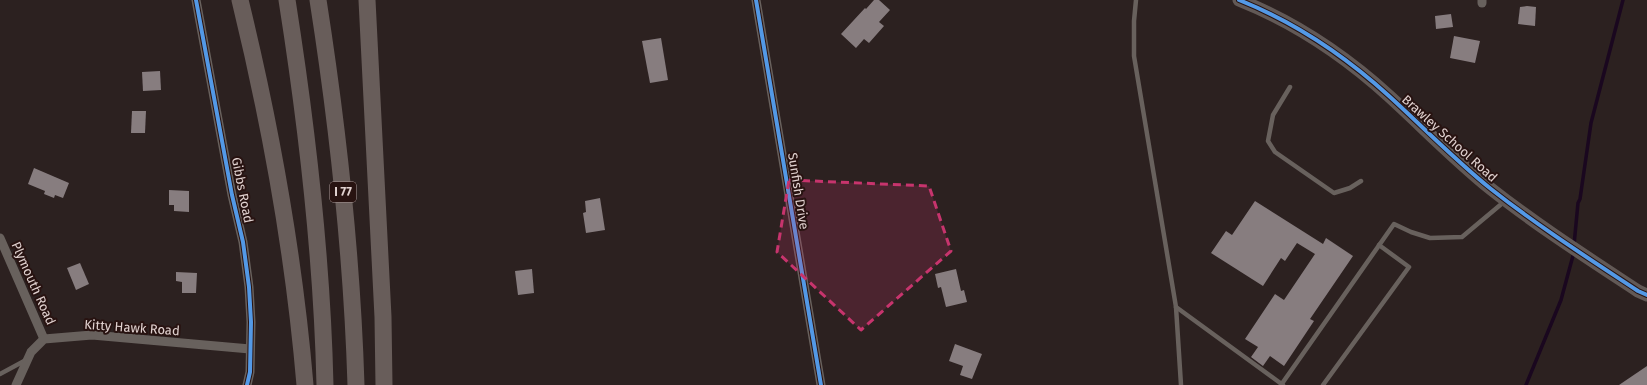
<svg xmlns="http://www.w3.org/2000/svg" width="1647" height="385" font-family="'Fira Sans',sans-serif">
  <rect width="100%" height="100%" fill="#2c2120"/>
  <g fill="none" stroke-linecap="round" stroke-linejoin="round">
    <g stroke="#1a071f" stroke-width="3.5">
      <path d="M 1574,245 L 1578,203 L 1580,199 L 1591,123 L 1623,0"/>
      <path d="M 1526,385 L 1561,300 L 1574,252"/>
    </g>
  </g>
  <g fill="#877d7f">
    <path d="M 874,0 L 879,0 L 890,10 L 879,22 L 884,26 L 869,43 L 864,39 L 856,48 L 841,34 L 865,8 L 866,9 Z"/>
    <path d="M 1527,6 L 1536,7 L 1535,26 L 1518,24 L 1520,7 Z"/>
    <path d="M 1451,14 L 1453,27 L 1436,29 L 1435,16 Z"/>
    <path d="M 1454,36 L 1480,41 L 1475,63 L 1450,58 Z"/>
    <path d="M 661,38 L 668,80 L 650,83 L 642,41 Z"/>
    <path d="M 160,71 L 161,90 L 143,91 L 142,72 Z"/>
    <path d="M 132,111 L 146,111 L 145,133 L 131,133 Z"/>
    <path d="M 34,168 L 69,183 L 63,198 L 55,195 L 54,198 L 44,194 L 45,191 L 28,184 Z"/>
    <path d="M 169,190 L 189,191 L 189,212 L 174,211 L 174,205 L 169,205 Z"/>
    <path d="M 600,198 L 605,230 L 586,233 L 583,213 L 586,212 L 585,201 Z"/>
    <path d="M 1255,201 L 1323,244 L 1326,238 L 1353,256 L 1310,319 L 1314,321 L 1284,366 L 1270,356 L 1263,366 L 1251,357 L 1258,347 L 1245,339 L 1275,294 L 1284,300 L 1315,254 L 1297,243 L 1285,261 L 1281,258 L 1263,286 L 1211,253 L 1226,231 L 1232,235 Z"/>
    <path d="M 80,263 L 89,284 L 76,290 L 67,268 Z"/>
    <path d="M 532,269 L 534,293 L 518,295 L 515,271 Z"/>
    <path d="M 956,269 L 961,291 L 964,290 L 967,302 L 946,307 L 941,287 L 938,288 L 935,274 Z"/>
    <path d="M 176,272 L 197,273 L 196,293 L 182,293 L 182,282 L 176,281 Z"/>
    <path d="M 955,344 L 982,354 L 972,379 L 960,375 L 963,366 L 949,361 Z"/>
    <path d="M 1647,366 L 1647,385 L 1619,385 Z"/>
  </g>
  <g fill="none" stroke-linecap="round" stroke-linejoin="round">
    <g stroke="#68615d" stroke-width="4.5">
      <path d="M 1136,0 L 1134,21 L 1134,56 L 1176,307 L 1181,385"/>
      <path d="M 1290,87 L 1273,115 L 1268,141 L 1275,152 L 1334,193 L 1350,188 L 1361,181"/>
      <path d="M 1176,307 L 1283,385"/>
      <path d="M 0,374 L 26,360"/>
      <path d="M 1281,385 L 1394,224 L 1411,232 L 1430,238 L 1462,237 L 1505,201"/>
      <path d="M 1323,385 L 1409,267 L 1379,245"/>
    </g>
    <g stroke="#68615d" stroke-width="9">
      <path d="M 196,0 L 232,195 L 243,242 L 249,287 L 251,322 L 250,372 L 247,385"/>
      <path d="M 756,0 L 821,385"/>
      <path d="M 1482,3 L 1482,0"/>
      <path d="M 0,238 L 44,339"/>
      <path d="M 16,385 L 31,352 L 44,339 L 92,335 L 250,349"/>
    </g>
    <path stroke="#625956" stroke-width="13" d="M 1239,0 C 1294,22 1345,56 1389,96 C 1423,127 1455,160 1491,189 C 1538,226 1588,258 1638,291 L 1647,295"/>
    <g stroke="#685d5a" stroke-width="17">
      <path d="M 240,0 C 271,127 294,255 305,385"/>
      <path d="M 287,0 C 307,127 322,256 325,385"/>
      <path d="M 318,0 C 338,128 352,256 356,385"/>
      <path d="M 367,0 L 383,317 L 384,385"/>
    </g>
    <defs>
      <g id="cycleway">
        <path d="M 196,0 L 232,195 L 243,242 L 249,287 L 251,322 L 250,372 L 247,385"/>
        <path d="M 756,0 L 821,385"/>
        <path d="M 1239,0 C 1294,22 1345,56 1389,96 C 1423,127 1455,160 1491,189 C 1538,226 1588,258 1638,291 L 1647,295"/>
      </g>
    </defs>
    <use href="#cycleway" stroke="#281311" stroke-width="6"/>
    <use href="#cycleway" stroke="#5399e6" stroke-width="4"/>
  </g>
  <path fill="#c7346d" fill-opacity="0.2" stroke="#c7346d" stroke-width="3" stroke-dasharray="8 5" stroke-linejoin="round" d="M 789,180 L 929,186 L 951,251 L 861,330 L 777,252 Z"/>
  <g text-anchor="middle" stroke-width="4" stroke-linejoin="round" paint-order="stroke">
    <rect fill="#281311" stroke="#aa9997" stroke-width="1" x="330" y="182" width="26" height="20" rx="3"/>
    <g font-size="12" font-weight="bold" fill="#e1d2d0">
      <text x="343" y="196">I 77</text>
    </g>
    <g font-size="13" fill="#e1d2d0" stroke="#281311">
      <text transform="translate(1450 138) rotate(42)" y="5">Brawley School Road</text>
      <text transform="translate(243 190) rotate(79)" y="5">Gibbs Road</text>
      <text transform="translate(799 191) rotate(81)" y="5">Sunfish Drive</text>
      <text transform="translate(34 283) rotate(66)" y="5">Plymouth Road</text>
      <text transform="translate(132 327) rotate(4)" y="5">Kitty Hawk Road</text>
    </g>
  </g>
</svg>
